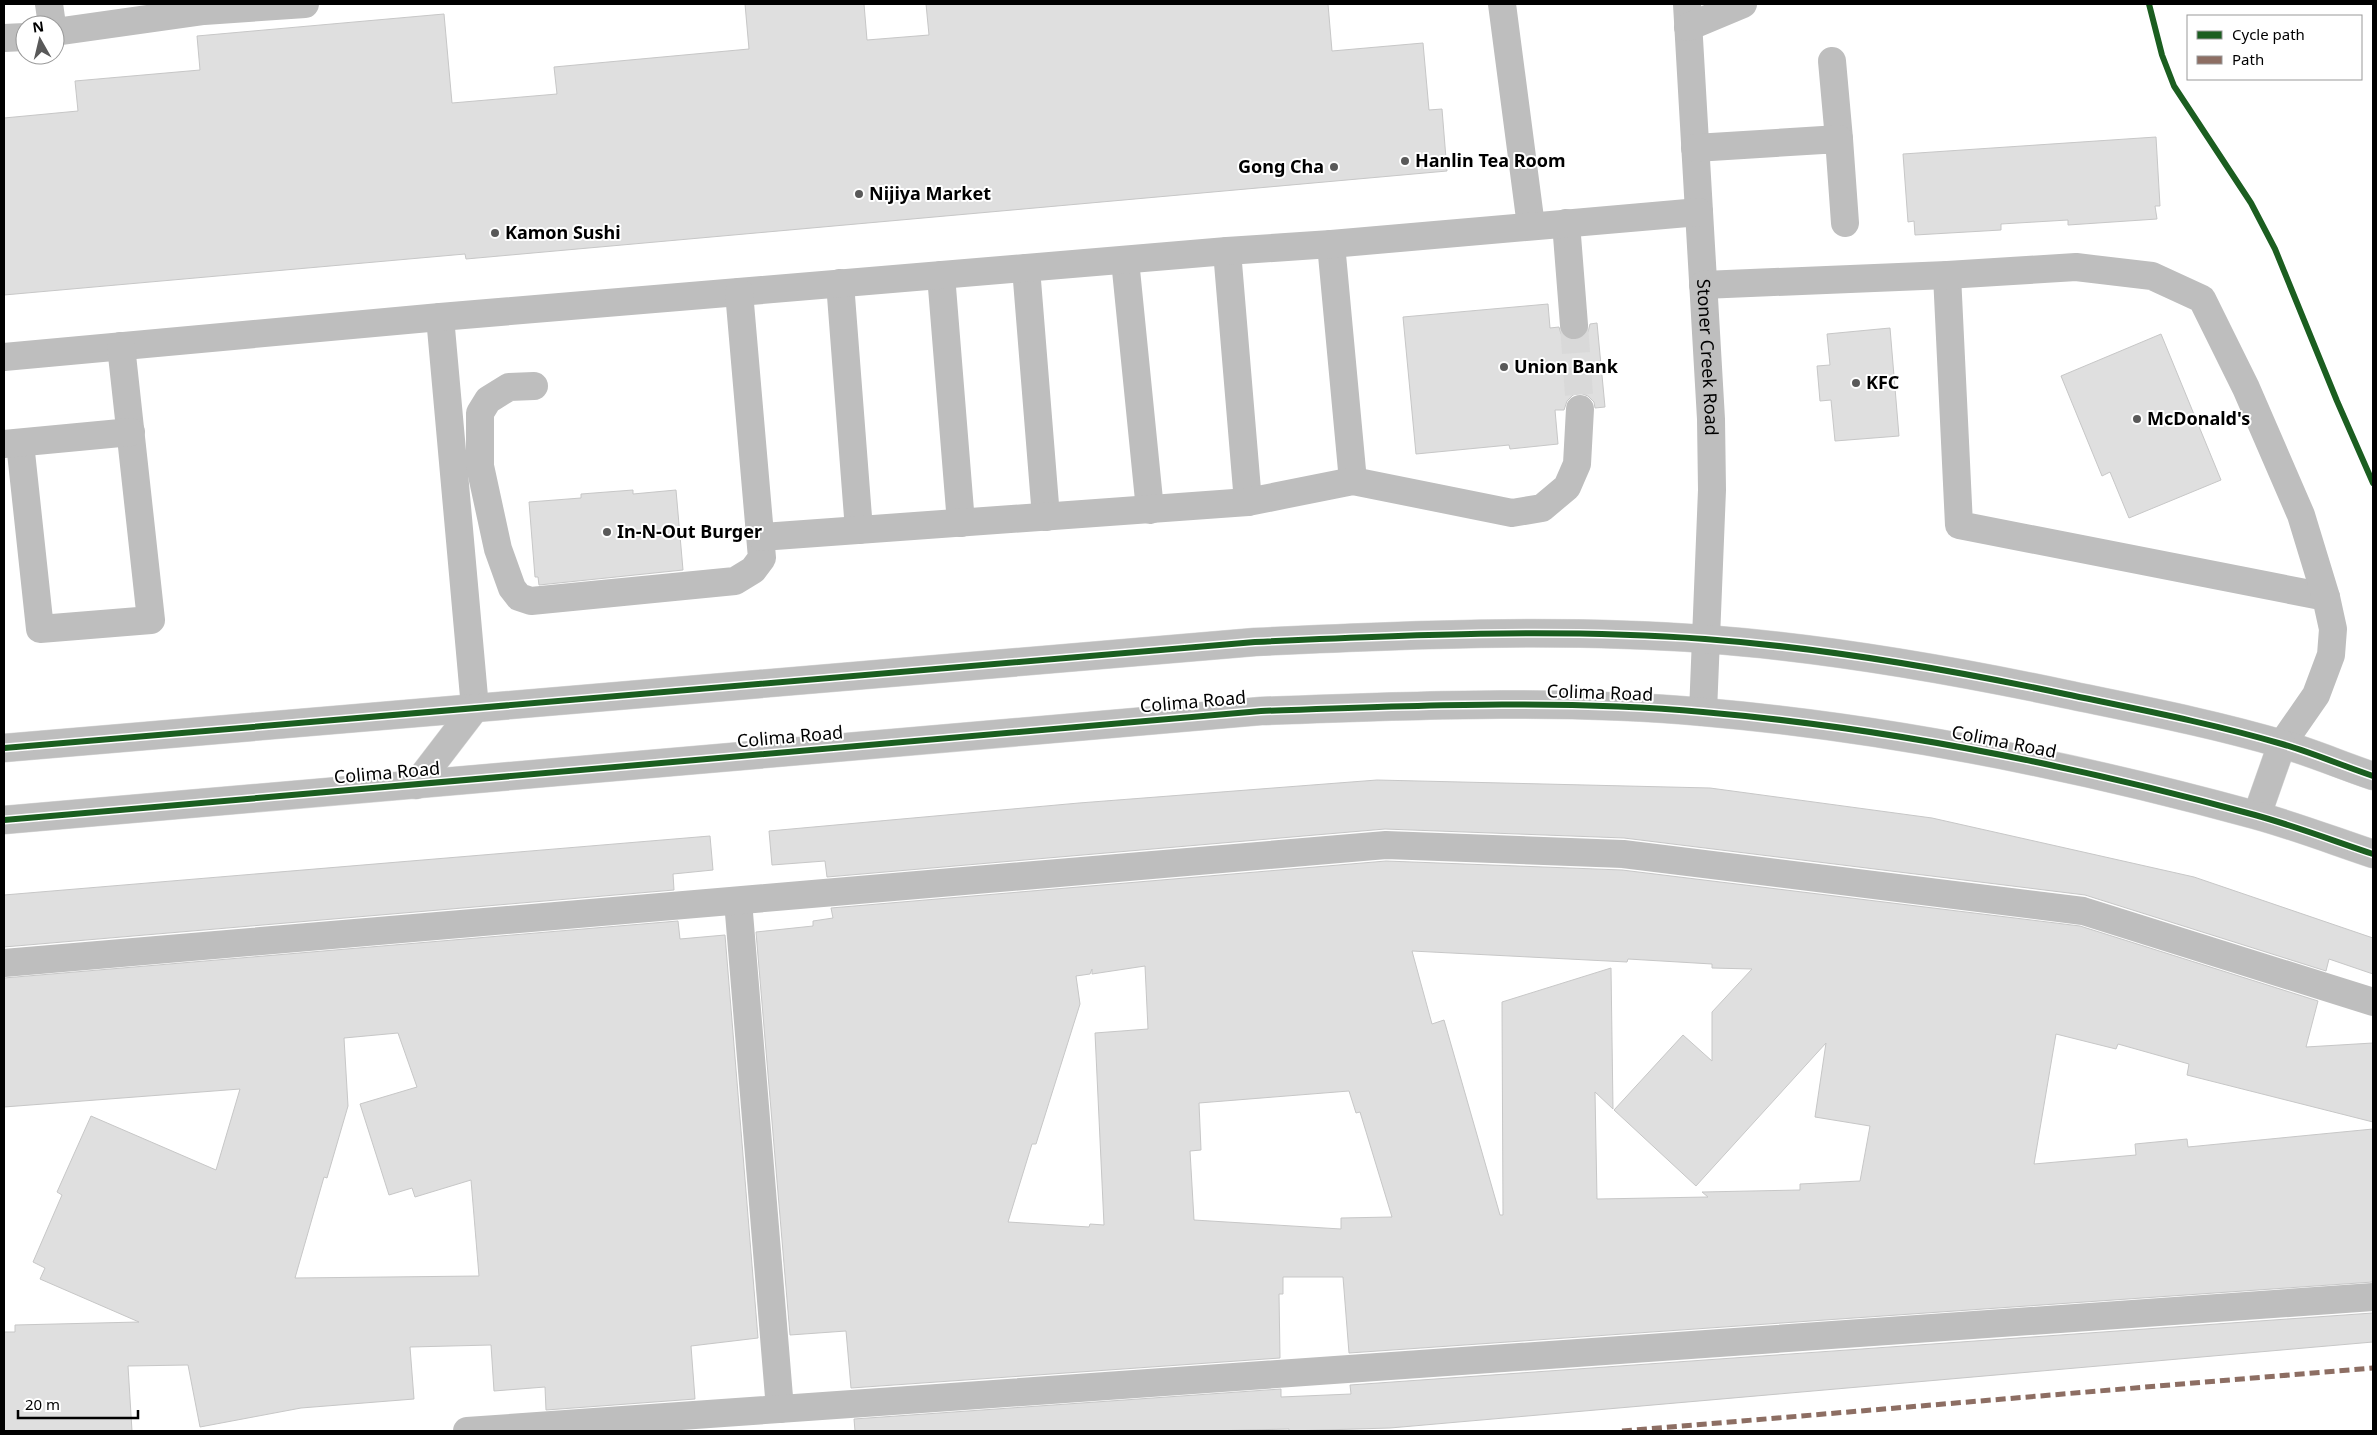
<svg xmlns="http://www.w3.org/2000/svg" width="2377" height="1435" font-family="'Noto Sans',sans-serif">
  <rect width="100%" height="100%" fill="#fff"/>
  <g fill="#dfdfdf" stroke="#c7c7c7" fill-rule="evenodd">
    <path d="M 745,4 L 864,4 L 867,40 L 929,35 L 926,4 L 1328,4 L 1332,51 L 1423,43 L 1429,110 L 1442,109 L 1447,171 L 466,259 L 465,254 L 4,295 L 4,118 L 78,111 L 75,81 L 200,70 L 197,36 L 444,14 L 452,103 L 557,94 L 554,67 L 749,49 Z"/>
    <path d="M 2156,137 L 2160,206 L 2155,206 L 2157,219 L 2068,225 L 2068,220 L 2001,224 L 2001,230 L 1915,235 L 1914,221 L 1908,222 L 1903,154 Z"/>
    <path d="M 1548,304 L 1550,328 L 1559,327 L 1561,334 L 1568,339 L 1576,340 L 1582,338 L 1588,332 L 1590,324 L 1597,323 L 1605,407 L 1595,408 L 1594,402 L 1588,396 L 1580,393 L 1573,395 L 1567,401 L 1564,410 L 1555,410 L 1558,444 L 1510,449 L 1509,445 L 1416,454 L 1403,317 Z"/>
    <path d="M 1890,328 L 1899,436 L 1835,441 L 1831,400 L 1820,401 L 1817,366 L 1830,365 L 1827,334 Z"/>
    <path d="M 2161,334 L 2221,480 L 2129,518 L 2110,472 L 2102,476 L 2061,376 Z"/>
    <path d="M 633,490 L 633,494 L 676,490 L 683,570 L 539,585 L 538,577 L 535,577 L 529,502 L 581,498 L 581,494 Z"/>
    <path d="M 1377,780 L 1710,788 L 1932,818 L 2194,877 L 2373,938 L 2373,974 L 2329,959 L 2326,971 L 2085,895 L 1624,838 L 1385,829 L 827,877 L 825,861 L 772,865 L 769,831 L 1079,803 Z"/>
    <path d="M 710,836 L 713,870 L 673,874 L 674,890 L 4,947 L 4,895 Z"/>
    <path d="M 1386,861 L 1622,870 L 2080,926 L 2318,1001 L 2306,1047 L 2373,1043 L 2373,1122 L 2187,1075 L 2189,1064 L 2118,1044 L 2116,1049 L 2056,1034 L 2034,1164 L 2136,1155 L 2135,1144 L 2187,1139 L 2188,1147 L 2373,1129 L 2373,1282 L 1349,1353 L 1343,1277 L 1283,1277 L 1283,1294 L 1279,1294 L 1280,1358 L 851,1388 L 846,1331 L 790,1335 L 756,932 L 813,926 L 813,921 L 833,918 L 831,908 ZM 1412,951 L 1627,962 L 1628,959 L 1712,964 L 1712,968 L 1752,969 L 1712,1012 L 1712,1061 L 1683,1035 L 1614,1110 L 1696,1186 L 1826,1043 L 1815,1117 L 1870,1126 L 1860,1181 L 1800,1184 L 1800,1190 L 1702,1192 L 1708,1197 L 1597,1199 L 1595,1092 L 1613,1109 L 1611,968 L 1502,1002 L 1503,1215 L 1500,1215 L 1444,1020 L 1432,1024 ZM 1145,966 L 1148,1029 L 1095,1033 L 1104,1225 L 1090,1224 L 1089,1227 L 1008,1222 L 1032,1144 L 1036,1144 L 1080,1004 L 1076,976 L 1090,974 L 1092,969 L 1092,974 ZM 1349,1091 L 1356,1113 L 1360,1112 L 1392,1217 L 1341,1218 L 1341,1229 L 1194,1220 L 1190,1151 L 1201,1150 L 1199,1103 Z"/>
    <path d="M 678,921 L 680,939 L 725,935 L 758,1338 L 691,1346 L 695,1399 L 546,1410 L 545,1387 L 494,1391 L 491,1345 L 410,1347 L 414,1399 L 301,1408 L 200,1427 L 188,1365 L 128,1366 L 132,1431 L 4,1431 L 4,1332 L 15,1332 L 15,1325 L 139,1322 L 40,1279 L 45,1268 L 33,1262 L 62,1195 L 57,1192 L 91,1116 L 216,1170 L 240,1089 L 4,1107 L 4,978 ZM 398,1033 L 417,1087 L 360,1104 L 389,1195 L 412,1188 L 415,1197 L 471,1180 L 479,1276 L 295,1278 L 324,1177 L 327,1178 L 348,1106 L 344,1038 Z"/>
    <path d="M 2373,1313 L 2373,1342 L 1390,1428 L 1289,1431 L 1289,1429 L 1209,1431 L 855,1431 L 854,1419 L 1281,1389 L 1281,1397 L 1351,1394 L 1350,1385 Z"/>
  </g>
  <g fill="none" stroke-linecap="round" stroke-linejoin="round">
    <path stroke="#d9d9d9" stroke-width="28" stroke-dasharray="28 14" stroke-linecap="butt" d="M 1574,325 L 1580,409"/>
    <defs>
      <g id="major">
        <path d="M 4,748 L 1255,642 C 1405,635 1555,628 1705,639 C 1826,648 1947,669 2065,694 C 2137,709 2211,723 2282,744 C 2313,753 2343,766 2373,776"/>
        <path d="M 416,785 L 475,708"/>
        <path d="M 2257,815 L 2282,744"/>
        <path d="M 4,820 L 1261,711 C 1408,706 1557,699 1703,712 C 1888,728 2076,766 2255,815 C 2295,826 2334,841 2373,854"/>
      </g>
    </defs>
    <use href="#major" stroke="#dbdbdb" stroke-width="29"/>
    <g stroke="#bebebe" stroke-width="28">
      <path d="M 49,4 L 52,25"/>
      <path d="M 1502,4 L 1531,226"/>
      <path id="s1" d="M 1687,4 L 1711,419 L 1712,490 L 1703,712"/>
      <path d="M 1688,27 L 1743,4"/>
      <path d="M 55,32 L 204,11 L 305,4"/>
      <path d="M 4,38 L 25,37"/>
      <path d="M 1832,61 L 1839,139"/>
      <path d="M 1695,148 L 1839,139 L 1845,223"/>
      <path d="M 1566,223 L 1574,325"/>
      <path d="M 1331,244 L 1353,481"/>
      <path d="M 1227,251 L 1248,502"/>
      <path d="M 1125,260 L 1150,510"/>
      <path d="M 1026,268 L 1046,517"/>
      <path d="M 941,275 L 961,523"/>
      <path d="M 1947,275 L 1959,525 L 2326,597"/>
      <path d="M 840,283 L 859,530"/>
      <path d="M 1703,285 L 1947,275 L 2076,267 L 2152,276 L 2202,299 L 2246,388 L 2301,515 L 2326,597 L 2333,629 L 2331,655 L 2316,695 L 2282,744"/>
      <path d="M 440,317 L 475,708"/>
      <path d="M 4,357 L 440,317 L 1227,251 L 1331,244 L 1699,212"/>
      <path d="M 534,386 L 509,387 L 488,400 L 480,413 L 480,466 L 498,549 L 512,588 L 519,597 L 531,601 L 735,581 L 753,570 L 762,558 L 739,292"/>
      <path d="M 20,443 L 40,629 L 151,620 L 121,346"/>
      <path d="M 4,444 L 131,432"/>
      <path d="M 761,537 L 1248,502 L 1353,481 L 1512,513 L 1542,508 L 1567,487 L 1577,464 L 1580,409"/>
      <path d="M 738,901 L 780,1409"/>
      <path d="M 4,963 L 1386,845 L 1623,854 L 2083,911 L 2373,1002"/>
      <path d="M 467,1431 L 2373,1297"/>
    </g>
    <use href="#major" stroke="#bebebe" stroke-width="28"/>
    <path stroke="#8d6e63" stroke-width="5" stroke-dasharray="10 5" stroke-linecap="butt" d="M 1622,1431 L 2373,1368"/>
    <defs>
      <g id="cycleway">
        <path d="M 2149,4 L 2162,55 L 2174,86 L 2251,203 L 2275,249 L 2337,401 L 2373,483"/>
        <path d="M 4,748 L 1255,642 C 1405,635 1555,628 1705,639 C 1826,648 1947,669 2065,694 C 2137,709 2211,723 2282,744 C 2313,753 2343,766 2373,776"/>
        <path d="M 4,820 L 1261,711 C 1408,706 1557,699 1703,712 C 1888,728 2076,766 2255,815 C 2295,826 2334,841 2373,854"/>
      </g>
    </defs>
    <use href="#cycleway" stroke="#fff" stroke-width="9"/>
    <use href="#cycleway" stroke="#1b5e20" stroke-width="6"/>
  </g>
  <g fill="#595959" stroke="#fff" stroke-width="2">
    <circle cx="1405" cy="161" r="5"/>
    <circle cx="1334" cy="167" r="5"/>
    <circle cx="859" cy="194" r="5"/>
    <circle cx="495" cy="233" r="5"/>
    <circle cx="1504" cy="367" r="5"/>
    <circle cx="1856" cy="383" r="5"/>
    <circle cx="2137" cy="419" r="5"/>
    <circle cx="607" cy="532" r="5"/>
  </g>
  <g text-anchor="middle" stroke-width="4" stroke-linejoin="round" paint-order="stroke">
    <g font-size="18" font-weight="bold" fill="#000" stroke="#fff" text-anchor="start">
      <text x="1415" y="167">Hanlin Tea Room</text>
      <text x="1324" y="173" text-anchor="end">Gong Cha</text>
      <text x="869" y="200">Nijiya Market</text>
      <text x="505" y="239">Kamon Sushi</text>
      <text x="1514" y="373">Union Bank</text>
      <text x="1866" y="389">KFC</text>
      <text x="2147" y="425">McDonald's</text>
      <text x="617" y="538">In-N-Out Burger</text>
    </g>
    <g font-size="18" fill="#000" stroke="#fff">
      <text dy="6" stroke="none"><textPath href="#s1" startOffset="354">Stoner Creek Road</textPath></text>
      <text transform="translate(1600 693) rotate(2)" y="6">Colima Road</text>
      <text transform="translate(1193 702) rotate(-5)" y="6">Colima Road</text>
      <text transform="translate(790 737) rotate(-5)" y="6">Colima Road</text>
      <text transform="translate(2004 742) rotate(11)" y="6">Colima Road</text>
      <text transform="translate(387 773) rotate(-5)" y="6">Colima Road</text>
    </g>
  </g>
  <rect width="2377" height="1435" fill="none" stroke="#000000" stroke-width="10"/>
  <rect x="2187" y="15" width="175" height="65" fill="#ffffff" stroke="#999999"/>
  <rect x="2197" y="31" width="25" height="8" fill="#1b5e20" stroke="#999999"/>
  <text x="2232" y="40" font-size="15" fill="#000000">Cycle path</text>
  <rect x="2197" y="56" width="25" height="8" fill="#8d6e63" stroke="#999999"/>
  <text x="2232" y="65" font-size="15" fill="#000000">Path</text>
  <g transform="translate(40 40) rotate(352)"><circle r="24" fill="#ffffff" stroke="#999999"/>
  <path d="M0-4L9 19L0 12L-9 19Z" fill="#595959"/>
  <text y="-8" font-size="14" font-weight="bold" text-anchor="middle" fill="#000000">N</text>
  </g>
  <path d="M18 1410v8h120v-8" fill="none" stroke="#000000" stroke-width="2.5"/>
  <text x="25" y="1410" font-size="15" fill="#000000" stroke="#ffffff" stroke-width="4" paint-order="stroke">20 m</text>
</svg>
